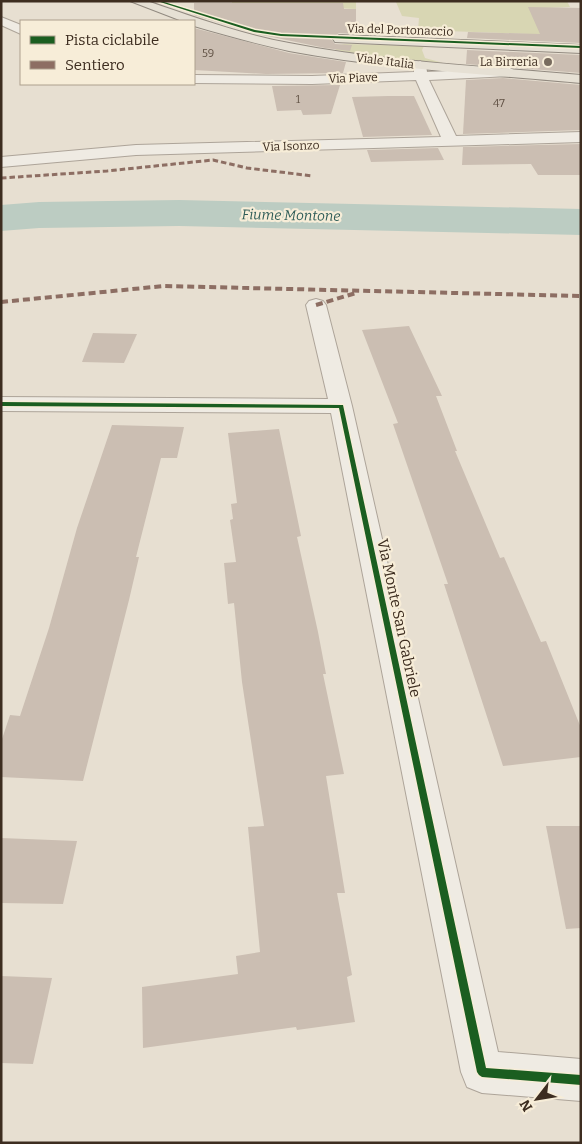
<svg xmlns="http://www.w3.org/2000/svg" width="582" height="1144" font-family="Bitter,serif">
  <rect width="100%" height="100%" fill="#e7dfd1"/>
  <g fill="#d8d6b3">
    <path d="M 232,1 L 567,1 L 570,7 L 545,8 L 558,35 L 418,30 L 419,18 L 402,16 L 396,2 L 356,2 L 356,9 L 232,3 Z"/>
    <path d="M 344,44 L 424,46 L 422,50 L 425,58 L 443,63 L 369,56 L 336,50 L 334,47 Z"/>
  </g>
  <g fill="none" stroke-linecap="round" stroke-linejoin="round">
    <path fill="#bcccc2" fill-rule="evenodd" d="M 179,200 L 581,209 L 581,235 L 179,226 L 39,228 L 1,231 L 1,205 L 39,202 Z"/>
  </g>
  <g fill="#cbbeb2">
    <path d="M 194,3 L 343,3 L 344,9 L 356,9 L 356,30 L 355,34 L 339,33 L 331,39 L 335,44 L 352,45 L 350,51 L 325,48 L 253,33 L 194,15 Z"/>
    <path d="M 528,7 L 581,8 L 581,43 L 467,38 L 468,32 L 540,34 Z"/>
    <path d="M 194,28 L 289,53 L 346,62 L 343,73 L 266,74 L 194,70 Z"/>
    <path d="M 467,50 L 581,55 L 581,73 L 466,64 Z"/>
    <path d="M 503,78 L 581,85 L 581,130 L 463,134 L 466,80 Z"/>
    <path d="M 340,85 L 331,114 L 303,115 L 301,110 L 277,111 L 272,86 Z"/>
    <path d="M 388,96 L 414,96 L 432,135 L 363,137 L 352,97 Z"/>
    <path d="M 581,144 L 581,175 L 538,175 L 531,164 L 462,165 L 463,147 Z"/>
    <path d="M 438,148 L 444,160 L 371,162 L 367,150 Z"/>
    <path d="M 409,326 L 442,396 L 436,396 L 457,451 L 455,451 L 500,558 L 504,557 L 541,642 L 546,641 L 581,728 L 581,757 L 503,766 L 444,584 L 448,584 L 393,424 L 398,423 L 362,330 Z"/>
    <path d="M 93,333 L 137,334 L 124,363 L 82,362 Z"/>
    <path d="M 112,425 L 184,427 L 177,458 L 161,458 L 136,557 L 139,557 L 129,600 L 83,781 L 1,777 L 1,742 L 10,715 L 20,716 L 49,628 L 77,528 Z"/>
    <path d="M 279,429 L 301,536 L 297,537 L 318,632 L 326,674 L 323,674 L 344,774 L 326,776 L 345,893 L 337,893 L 352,975 L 347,977 L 355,1022 L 297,1030 L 296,1027 L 143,1048 L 142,987 L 238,974 L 236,956 L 260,952 L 248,827 L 264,826 L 242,682 L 234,603 L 228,604 L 224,563 L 236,562 L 230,520 L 233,519 L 231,504 L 237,503 L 228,433 Z"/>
    <path d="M 546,826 L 581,826 L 581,928 L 566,929 Z"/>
    <path d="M 1,838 L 77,841 L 63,904 L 1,903 Z"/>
    <path d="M 1,976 L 52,978 L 33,1064 L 1,1063 Z"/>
  </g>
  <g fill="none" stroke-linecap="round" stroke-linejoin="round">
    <defs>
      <g id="minor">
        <path d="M 1,17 L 21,25 L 21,34 L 1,25 Z"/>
        <path d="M 420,61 L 426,65 L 427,72 L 510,68 L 517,72 L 510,76 L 429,80 L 456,136 L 581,132 L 581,142 L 136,155 L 1,167 L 1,157 L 136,145 L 441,137 L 416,80 L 312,84 L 194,83 L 194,75 L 312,76 L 414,72 L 414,65 Z"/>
        <path d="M 316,299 L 323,301 L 326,305 L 352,406 L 498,1052 L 581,1059 L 581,1101 L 482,1093 L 467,1087 L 461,1072 L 331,413 L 1,411 L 1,397 L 328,399 L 306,305 L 309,301 Z"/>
      </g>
      <g id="major">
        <path d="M 130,1 L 147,1 C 194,17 240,34 289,43 C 385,62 483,66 581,75 L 581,83 C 484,74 385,69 289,51 C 257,44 225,35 194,26 L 194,21 L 182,21 Z"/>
        <path d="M 339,35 L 581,45 L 581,53 L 335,42 L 333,39 Z"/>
      </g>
    </defs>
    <use href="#minor" stroke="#ada499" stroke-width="2"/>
    <use href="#major" stroke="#928a80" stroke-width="2"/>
    <use href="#minor" fill="#efebe3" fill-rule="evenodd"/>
    <use href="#major" fill="#e6e0d4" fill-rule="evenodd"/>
    <path stroke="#8d6e63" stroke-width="3" stroke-dasharray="5.5 3" stroke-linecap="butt" d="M 1,178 L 107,171 L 213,160 L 247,168 L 313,176"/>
    <g stroke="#8d6e63" stroke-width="4" stroke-dasharray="7 4" stroke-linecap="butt">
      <path d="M 1,302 L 164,286 L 581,296"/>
      <path d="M 316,305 L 356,293"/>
    </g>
    <defs>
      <g id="cycleway">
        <path d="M 161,1 L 255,30 L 281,34 L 581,46 L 581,48 L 281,36 L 254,32 L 157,1 Z"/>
        <path d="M 1,402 L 343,405 L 486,1068 L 581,1075 L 581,1085 L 482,1077 L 479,1075 L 477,1072 L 339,408 L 1,406 Z"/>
      </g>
    </defs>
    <use href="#cycleway" stroke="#f7edd8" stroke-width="3"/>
    <use href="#cycleway" fill="#1b5e20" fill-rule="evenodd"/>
  </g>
  <circle fill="#786b5e" stroke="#f7edd8" stroke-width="2" cx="548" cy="62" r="5"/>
  <g text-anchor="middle" stroke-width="4.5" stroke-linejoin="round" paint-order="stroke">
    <g font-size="11" fill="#605144">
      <text x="208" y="57">59</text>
      <text x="298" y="103">1</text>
      <text x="499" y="107">47</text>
    </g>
    <g font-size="12" fill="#3d2d20" stroke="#f7edd8">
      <text transform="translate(400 30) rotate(2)" y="4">Via del Portonaccio</text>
      <text transform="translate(385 61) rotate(7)" y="4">Viale Italia</text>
      <text transform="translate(353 78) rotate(-2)" y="4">Via Piave</text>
      <text transform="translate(291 146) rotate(-2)" y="4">Via Isonzo</text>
    </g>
    <g font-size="12" fill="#3d2d20" stroke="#f7edd8" text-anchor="end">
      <text x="538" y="66">La Birreria</text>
    </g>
    <g font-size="14" font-style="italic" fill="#2f5d58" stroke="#f7edd8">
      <text transform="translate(291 215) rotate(1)" y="5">Fiume Montone</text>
    </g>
    <g font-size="15" fill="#3d2d20" stroke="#f7edd8">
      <text transform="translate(399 618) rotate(78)" y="5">Via Monte San Gabriele</text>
    </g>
  </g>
  <rect width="582" height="1144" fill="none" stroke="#3d2d20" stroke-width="5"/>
  <rect x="20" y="20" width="175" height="65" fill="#f7edd8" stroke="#ada08e"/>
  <rect x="30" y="36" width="25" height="8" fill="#1b5e20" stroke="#ada08e"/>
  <text x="65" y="45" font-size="15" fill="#3d2d20">Pista ciclabile</text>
  <rect x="30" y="61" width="25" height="8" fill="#8d6e63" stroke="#ada08e"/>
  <text x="65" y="70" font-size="15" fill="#3d2d20">Sentiero</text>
  <g transform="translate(537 1099) rotate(239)" stroke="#f7edd8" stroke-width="4" paint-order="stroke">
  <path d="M0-4L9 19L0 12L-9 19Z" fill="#3d2d20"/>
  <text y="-8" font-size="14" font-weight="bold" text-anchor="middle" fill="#3d2d20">N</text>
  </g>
</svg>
